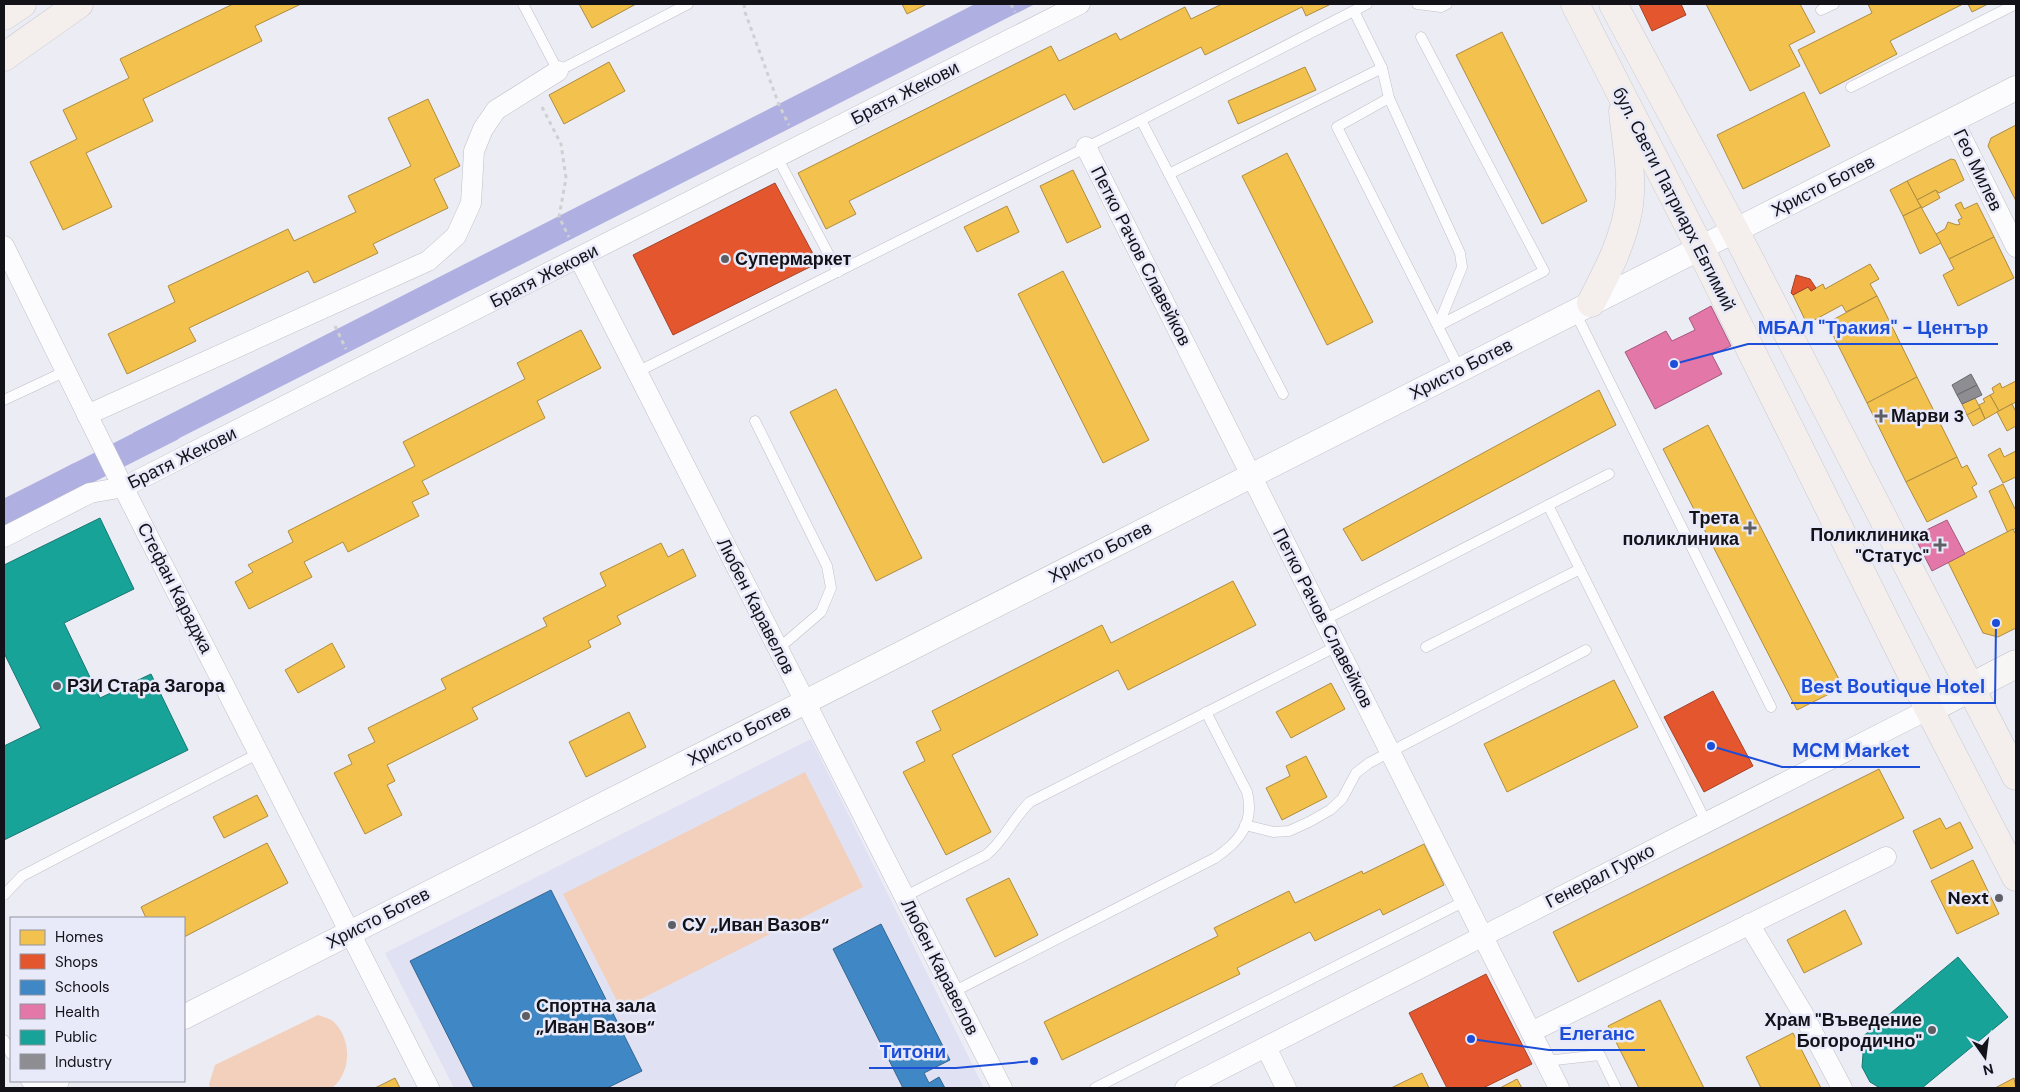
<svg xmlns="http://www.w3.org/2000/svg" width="2020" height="1092" font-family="'DM Sans',sans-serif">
  <rect width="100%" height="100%" fill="#ececf5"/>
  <path fill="#e0e1f2" d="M 811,739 L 984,1088 L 454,1088 L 385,953 Z"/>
  <g fill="#f2d0bb">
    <path d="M 805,772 L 863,887 L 621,1009 L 563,894 Z"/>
    <path d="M 318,1015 C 323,1017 329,1018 333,1021 C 352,1039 352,1072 332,1088 L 210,1088 L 209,1084 L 215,1065 Z"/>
  </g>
  <g fill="#afb0e1">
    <path d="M 975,4 L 1035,4 L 144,456 L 133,433 Z"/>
    <path d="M 74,463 L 85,485 L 4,526 L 4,500 Z"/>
  </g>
  <g fill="#f2c14e" stroke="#af8c3e">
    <path d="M 233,4 L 301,4 L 255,26 L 262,41 L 143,99 L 153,121 L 86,153 L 112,207 L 63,230 L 30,162 L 77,139 L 63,110 L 129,78 L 120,59 Z"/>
    <path d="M 579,4 L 636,4 L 592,28 Z"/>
    <path d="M 902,4 L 927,4 L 907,14 Z"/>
    <path d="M 1222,4 L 1331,4 L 1306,16 L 1302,7 L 1205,55 L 1201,47 L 1074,110 L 1065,94 L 849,201 L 856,214 L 826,229 L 798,173 L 1051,46 L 1059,61 L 1116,33 L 1120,40 L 1185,7 L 1191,19 Z"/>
    <path d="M 1706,4 L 1800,4 L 1815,32 L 1789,45 L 1800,66 L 1750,91 Z"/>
    <path d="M 1868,4 L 1963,4 L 1890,41 L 1897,54 L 1820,94 L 1798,50 L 1872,13 Z"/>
    <path d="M 1968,4 L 1988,4 L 1972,12 Z"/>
    <path d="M 1502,32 L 1587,201 L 1542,224 L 1456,55 Z"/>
    <path d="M 609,62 L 625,91 L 564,124 L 549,95 Z"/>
    <path d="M 1305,67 L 1316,90 L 1238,124 L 1228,101 Z"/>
    <path d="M 1804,92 L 1830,146 L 1743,189 L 1717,135 Z"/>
    <path d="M 428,99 L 460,166 L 434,179 L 448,208 L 373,244 L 378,253 L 314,283 L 308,271 L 189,328 L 196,341 L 127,374 L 108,334 L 175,302 L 168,286 L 288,229 L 294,241 L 356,212 L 348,196 L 411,166 L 388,118 Z"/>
    <path d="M 2016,125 L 2016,201 L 1988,146 L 1991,138 Z"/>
    <path d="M 1287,153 L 1373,322 L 1327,345 L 1242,176 Z"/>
    <path d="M 1951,159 L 1955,160 L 1964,180 L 1939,193 L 1936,190 L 1917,200 L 1907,181 Z"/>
    <path d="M 1073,170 L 1101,227 L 1067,243 L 1040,186 Z"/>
    <path d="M 1907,181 L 1921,207 L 1903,216 L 1890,190 Z"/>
    <path d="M 1936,190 L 1940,198 L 1922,208 L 1917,200 Z"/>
    <path d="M 1961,202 L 1964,209 L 1977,203 L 1994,237 L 1949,259 L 1936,234 L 1945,229 L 1948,222 L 1957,225 L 1960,224 L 1958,220 L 1962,218 L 1955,205 Z"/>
    <path d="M 1007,206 L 1019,232 L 977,252 L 964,227 Z"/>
    <path d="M 1921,207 L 1941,243 L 1920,254 L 1903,216 Z"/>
    <path d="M 1994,237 L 2014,278 L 1958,306 L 1943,275 L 1954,269 L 1949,259 Z"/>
    <path d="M 1870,264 L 1879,279 L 1870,284 L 1877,296 L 1846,312 L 1842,305 L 1807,324 L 1793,295 L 1808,287 L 1811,291 L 1823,284 L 1825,289 Z"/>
    <path d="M 1063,271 L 1149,440 L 1103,463 L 1018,294 Z"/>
    <path d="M 1877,296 L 1917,377 L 1867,403 L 1827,323 Z"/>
    <path d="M 581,330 L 601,368 L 537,401 L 545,418 L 422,481 L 429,494 L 412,502 L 419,516 L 348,552 L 343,542 L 304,562 L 312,577 L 249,609 L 235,582 L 253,572 L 248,565 L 293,542 L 288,531 L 415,466 L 403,442 L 525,379 L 517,363 Z"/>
    <path d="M 1917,377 L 1957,457 L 1906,482 L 1867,403 Z"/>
    <path d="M 2016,381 L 2016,402 L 1999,411 L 1990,395 L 1994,393 L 1992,388 L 2000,383 L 2002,388 Z"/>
    <path d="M 836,389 L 922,558 L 876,581 L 790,412 Z"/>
    <path d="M 1599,390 L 1616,425 L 1362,561 L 1343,529 Z"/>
    <path d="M 1990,395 L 1999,411 L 1985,419 L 1979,405 L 1985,402 L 1983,399 Z"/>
    <path d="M 1975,398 L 1980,408 L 1967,415 L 1962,404 Z"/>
    <path d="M 2012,404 L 2016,412 L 2016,426 L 2007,431 L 1997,412 Z"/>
    <path d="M 1980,408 L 1985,419 L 1973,426 L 1967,415 Z"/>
    <path d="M 1708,425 L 1843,687 L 1797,710 L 1663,449 Z"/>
    <path d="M 2000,448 L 2004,457 L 2016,451 L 2016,477 L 2003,483 L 1988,455 Z"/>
    <path d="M 1957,457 L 1962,468 L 1967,465 L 1977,484 L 1972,487 L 1977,497 L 1927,522 L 1906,482 Z"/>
    <path d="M 2003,484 L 2016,511 L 2016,528 L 2008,533 L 1989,491 Z"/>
    <path d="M 2013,529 L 2016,535 L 2016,628 L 1998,637 L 1983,633 L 1948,562 Z"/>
    <path d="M 661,543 L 668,557 L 683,549 L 696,576 L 617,616 L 621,624 L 588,641 L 591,647 L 472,708 L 478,719 L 387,765 L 395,781 L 387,785 L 402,815 L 365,834 L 334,773 L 352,764 L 348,755 L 375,742 L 368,728 L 446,689 L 441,679 L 547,626 L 543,618 L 606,586 L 600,573 Z"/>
    <path d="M 1233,581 L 1256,625 L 1128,690 L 1118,670 L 952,755 L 991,832 L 946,855 L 903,772 L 925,761 L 916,742 L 941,730 L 932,711 L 1102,625 L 1111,643 Z"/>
    <path d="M 332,643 L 345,667 L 298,693 L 285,670 Z"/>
    <path d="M 1614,680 L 1638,727 L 1507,792 L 1484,744 Z"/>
    <path d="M 1331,683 L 1345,709 L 1291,738 L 1276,712 Z"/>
    <path d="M 629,712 L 646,747 L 586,777 L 569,742 Z"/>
    <path d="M 1306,756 L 1327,797 L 1282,820 L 1266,788 L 1290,776 L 1286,766 Z"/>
    <path d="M 1879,769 L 1904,818 L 1578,982 L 1553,932 Z"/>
    <path d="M 257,795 L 268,816 L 224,838 L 213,817 Z"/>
    <path d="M 1940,818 L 1946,829 L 1960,822 L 1973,848 L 1931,869 L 1913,831 Z"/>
    <path d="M 267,843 L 288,883 L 184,937 L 184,918 L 146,918 L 141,907 Z"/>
    <path d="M 1424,844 L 1444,885 L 1383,915 L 1380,909 L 1315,941 L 1310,932 L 1237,968 L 1240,974 L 1062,1060 L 1044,1022 L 1218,936 L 1214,928 L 1289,891 L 1295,903 L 1362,871 L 1363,874 Z"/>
    <path d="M 1973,860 L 1999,914 L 1957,934 L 1931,881 Z"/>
    <path d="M 1009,878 L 1038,935 L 995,957 L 966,899 Z"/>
    <path d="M 1845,910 L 1862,944 L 1804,973 L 1787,940 Z"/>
    <path d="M 1660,1000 L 1704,1088 L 1639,1088 L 1608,1026 Z"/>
    <path d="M 1793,1033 L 1821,1088 L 1761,1088 L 1746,1057 Z"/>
    <path d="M 1422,1073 L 1429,1088 L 1391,1088 Z"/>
    <path d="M 395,1078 L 400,1088 L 375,1088 Z"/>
    <path d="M 2014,1078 L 2016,1088 L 1995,1088 Z"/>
    <path d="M 1517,1079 L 1522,1088 L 1500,1088 Z"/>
  </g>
  <g fill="#e4572e" stroke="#a54227">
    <path d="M 1639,4 L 1681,4 L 1686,15 L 1652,31 Z"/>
    <path d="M 775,183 L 818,263 L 673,335 L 633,255 Z"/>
    <path d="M 1796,275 L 1810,279 L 1816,288 L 1811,291 L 1808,287 L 1793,295 L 1791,293 Z"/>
    <path d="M 1713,691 L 1753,766 L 1704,792 L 1664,717 Z"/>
    <path d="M 1486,974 L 1532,1064 L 1483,1088 L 1447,1088 L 1409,1013 Z"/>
  </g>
  <g fill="#3f88c5" stroke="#326591">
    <path d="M 551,890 L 642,1071 L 607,1088 L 474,1088 L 410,961 Z"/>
    <path d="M 881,924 L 950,1060 L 924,1073 L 929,1083 L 939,1077 L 945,1088 L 903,1088 L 833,949 Z"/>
  </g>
  <g fill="#e377a8" stroke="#a4597d">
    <path d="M 1711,306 L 1731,346 L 1712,355 L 1722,374 L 1655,409 L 1625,352 L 1666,331 L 1672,341 L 1695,330 L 1689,318 Z"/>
    <path d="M 1947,520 L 1965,554 L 1932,571 L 1914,536 Z"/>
  </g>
  <g fill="#17a398" stroke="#167872">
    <path d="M 100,518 L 134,589 L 64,623 L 100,698 L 151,674 L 188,750 L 4,840 L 4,746 L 41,728 L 4,653 L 4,565 Z"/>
    <path d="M 1958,957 L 2008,1017 L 1922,1088 L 1880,1088 L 1870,1082 L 1862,1067 L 1863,1054 L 1855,1043 Z"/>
  </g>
  <g fill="#8d8d92" stroke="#68686d">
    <path d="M 1971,374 L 1977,385 L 1957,395 L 1952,385 Z"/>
    <path d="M 1977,385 L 1982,395 L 1962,404 L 1957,395 Z"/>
  </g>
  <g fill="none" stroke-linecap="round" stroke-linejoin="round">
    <path stroke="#afb0e1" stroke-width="26" d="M 4,513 L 170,429"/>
    <defs>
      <g id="service">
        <path d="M 523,4 L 558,71 L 688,4"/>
        <path d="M 1417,4 L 1441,7 L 1447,4"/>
        <path d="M 1821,10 L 1834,4"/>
        <path d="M 1354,11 L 1382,68 L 1389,98 L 1460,253 L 1462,267 L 1438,326"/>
        <path d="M 1421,37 L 1544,271 L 1438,326"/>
        <path d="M 1851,87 L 2016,4"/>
        <path d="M 1389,98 L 1337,127 L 1460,370"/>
        <path d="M 1141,120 L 1283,394"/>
        <path d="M 777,157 L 838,272"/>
        <path d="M 1169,174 L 1382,68"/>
        <path d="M 1575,312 L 1771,707"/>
        <path d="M 637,372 L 1141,120 L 1367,4"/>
        <path d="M 4,400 L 66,371"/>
        <path d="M 755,421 L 827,566 L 831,588 L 821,612 L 778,649"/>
        <path d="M 1548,505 L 1706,822"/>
        <path d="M 1324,620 L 1609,474"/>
        <path d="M 1426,647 L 1580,569"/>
        <path d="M 1245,825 L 1273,832 L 1289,831 L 1309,822 L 1330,810 L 1342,799 L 1356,773 L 1369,763 L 1586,650"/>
        <path d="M 4,895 L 22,876 L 259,753"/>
        <path d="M 904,897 L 986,855 C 1004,841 1013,818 1030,802 L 1337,646"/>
        <path d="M 953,992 L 1215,858 C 1239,842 1255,823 1247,792 L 1206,712"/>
        <path d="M 4,1040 L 11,1054"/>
        <path d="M 1546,1061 L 1600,1055 L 1616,1088"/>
        <path d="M 26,1081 L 30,1088"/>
        <path d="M 1095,1088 L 1465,901"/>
      </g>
      <g id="minor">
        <path d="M 1953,120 L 2016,247"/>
        <path d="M 1086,147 L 1559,1088"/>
        <path d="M 4,246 L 117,475 L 429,1088"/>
        <path d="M 579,258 L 1002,1088"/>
        <path d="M 87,415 L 428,261 L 456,236 L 471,203 L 474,151 L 483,129 L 496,110 L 558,71"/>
        <path d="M 4,537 L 90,493 L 124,487 L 1080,4"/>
        <path d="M 1749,924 L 1802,1012 L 1842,1088"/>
        <path d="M 1531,1032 L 1886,857"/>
        <path d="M 1266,1047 L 1286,1088"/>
        <path d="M 1185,1088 L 1929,709"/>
      </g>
      <g id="tertiary">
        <path d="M 184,1017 L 2016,88"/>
        <path d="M 42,1088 L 57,1081"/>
      </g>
      <path id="secondary" d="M 1929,709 L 2016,664"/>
      <g id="primary">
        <path d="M 1575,4 L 1700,248 L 1929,709 L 2016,877"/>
        <path d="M 1613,4 L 1735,231 L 2016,776"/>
        <path d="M 4,16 L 22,4"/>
        <path d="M 4,57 L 79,4"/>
        <path d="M 1591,303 C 1606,274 1622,244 1628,211 C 1634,179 1626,143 1623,111"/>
      </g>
    </defs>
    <use href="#service" stroke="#bfbfc6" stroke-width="11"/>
    <use href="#minor" stroke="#bfbfc6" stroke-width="21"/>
    <use href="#tertiary" stroke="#bfbfc6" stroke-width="25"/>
    <use href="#secondary" stroke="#bfbfc6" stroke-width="29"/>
    <use href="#primary" stroke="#c8c8cd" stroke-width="29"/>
    <g stroke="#d0d0d2" stroke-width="3" stroke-dasharray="4 4" stroke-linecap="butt">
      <path d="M 744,4 L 745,12 L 779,105 L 789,125"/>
      <path d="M 1011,4 L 1015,12"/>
      <path d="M 542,107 L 561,144 L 566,178 L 559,217 L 569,237"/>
      <path d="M 335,326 L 346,349"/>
    </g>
    <use href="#service" stroke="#fcfcfe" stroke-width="10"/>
    <use href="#minor" stroke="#fcfcfe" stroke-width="20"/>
    <use href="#tertiary" stroke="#fcfcfe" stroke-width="24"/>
    <use href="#secondary" stroke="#f8f5f5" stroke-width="28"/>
    <use href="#primary" stroke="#f4efec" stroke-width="28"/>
  </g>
  <g fill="#5e5e65" stroke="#e8e9f9" stroke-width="2">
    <circle cx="725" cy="259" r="5"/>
    <path d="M1878.5 408.5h5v5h5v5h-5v5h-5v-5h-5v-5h5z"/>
    <path d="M1747.5 520.5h5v5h5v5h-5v5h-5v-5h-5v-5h5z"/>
    <path d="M1937.5 537.5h5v5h5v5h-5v5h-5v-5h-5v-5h5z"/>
    <circle cx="57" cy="686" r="5"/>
    <circle cx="1999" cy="898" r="5"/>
    <circle cx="672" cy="925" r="5"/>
    <circle cx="526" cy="1016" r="5"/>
    <circle cx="1932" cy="1030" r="5"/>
  </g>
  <g text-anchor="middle" stroke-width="5" stroke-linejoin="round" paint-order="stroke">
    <g font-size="18" fill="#121218" stroke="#e8e9f9">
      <text transform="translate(905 93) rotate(-27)" y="6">Братя Жекови</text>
      <text transform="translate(1978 170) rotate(64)" y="6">Гео Милев</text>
      <text transform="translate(1823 186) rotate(-27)" y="6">Христо Ботев</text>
      <text transform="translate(1674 199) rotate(63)" y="6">бул. Свети Патриарх Евтимий</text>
      <text transform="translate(1141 256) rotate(63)" y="6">Петко Рачов Славейков</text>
      <text transform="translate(544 276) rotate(-27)" y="6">Братя Жекови</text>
      <text transform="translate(1461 369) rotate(-27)" y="6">Христо Ботев</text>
      <text transform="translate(182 458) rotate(-26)" y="6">Братя Жекови</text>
      <text transform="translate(1100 552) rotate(-27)" y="6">Христо Ботев</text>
      <text transform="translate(175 588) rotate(63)" y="6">Стефан Караджа</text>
      <text transform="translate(756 606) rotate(63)" y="6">Любен Каравелов</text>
      <text transform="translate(1323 618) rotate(63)" y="6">Петко Рачов Славейков</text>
      <text transform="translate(739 735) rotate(-27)" y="6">Христо Ботев</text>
      <text transform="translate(1600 876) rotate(-27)" y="6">Генерал Гурко</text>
      <text transform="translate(378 918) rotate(-27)" y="6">Христо Ботев</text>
      <text transform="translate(940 967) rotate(63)" y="6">Любен Каравелов</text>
    </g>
    <g font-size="18" font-weight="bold" fill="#121218" stroke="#e8e9f9" text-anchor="start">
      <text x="735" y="265">Супермаркет</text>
      <text x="1891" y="422">Марви 3</text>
      <text x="1739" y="524" text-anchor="end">Трета<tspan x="1739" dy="21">поликлиника</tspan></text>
      <text x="1929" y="541" text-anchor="end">Поликлиника<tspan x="1929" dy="21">"Статус"</tspan></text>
      <text x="67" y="692">РЗИ Стара Загора</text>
      <text x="1989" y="904" text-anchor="end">Next</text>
      <text x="682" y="931">СУ „Иван Вазов“</text>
      <text x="536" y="1012">Спортна зала<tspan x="536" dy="21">„Иван Вазов“</tspan></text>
      <text x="1922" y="1026" text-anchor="end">Храм "Въведение<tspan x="1922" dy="21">Богородично"</tspan></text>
    </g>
  </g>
  <path fill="none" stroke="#1d4ed8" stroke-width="2" d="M1674 364L1748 344H1998M1996 623L1995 703H1791M1711 746L1782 767H1920M1471 1039L1549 1050H1645M1034 1061L956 1068H869"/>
  <g fill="#1d4ed8" stroke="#e8e9f9" stroke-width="2">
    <circle cx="1674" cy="364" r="5"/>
    <circle cx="1996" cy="623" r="5"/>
    <circle cx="1711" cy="746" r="5"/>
    <circle cx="1471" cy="1039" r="5"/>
    <circle cx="1034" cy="1061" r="5"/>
  </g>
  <g font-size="19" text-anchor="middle" font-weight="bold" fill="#1d4ed8" stroke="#e8e9f9" stroke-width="5" stroke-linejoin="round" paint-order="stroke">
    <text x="1873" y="334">МБАЛ "Тракия" - Център</text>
    <text x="1893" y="693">Best Boutique Hotel</text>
    <text x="1851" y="757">MCM Market</text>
    <text x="1597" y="1040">Елеганс</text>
    <text x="913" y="1058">Титони</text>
  </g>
  <rect width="2020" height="1092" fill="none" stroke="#121218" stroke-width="10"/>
  <rect x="10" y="917" width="175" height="165" fill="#e8e9f9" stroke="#92939f"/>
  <rect x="20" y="930" width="25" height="15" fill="#f2c14e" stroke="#92939f"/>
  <text x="55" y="942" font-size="15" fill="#121218">Homes</text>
  <rect x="20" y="954" width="25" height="15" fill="#e4572e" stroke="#92939f"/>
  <text x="55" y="967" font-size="15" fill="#121218">Shops</text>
  <rect x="20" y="980" width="25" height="15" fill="#3f88c5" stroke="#92939f"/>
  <text x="55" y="992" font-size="15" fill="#121218">Schools</text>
  <rect x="20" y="1004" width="25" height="15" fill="#e377a8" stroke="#92939f"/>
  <text x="55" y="1017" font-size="15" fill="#121218">Health</text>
  <rect x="20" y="1030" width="25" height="15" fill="#17a398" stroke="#92939f"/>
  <text x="55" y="1042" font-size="15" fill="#121218">Public</text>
  <rect x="20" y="1054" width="25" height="15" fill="#8d8d92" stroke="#92939f"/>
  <text x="55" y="1067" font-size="15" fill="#121218">Industry</text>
  <g transform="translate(1985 1057) rotate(166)" stroke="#e8e9f9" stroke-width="4" paint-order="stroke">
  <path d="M0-4L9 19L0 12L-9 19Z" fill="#121218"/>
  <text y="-8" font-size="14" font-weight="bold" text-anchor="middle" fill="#121218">N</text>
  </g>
</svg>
